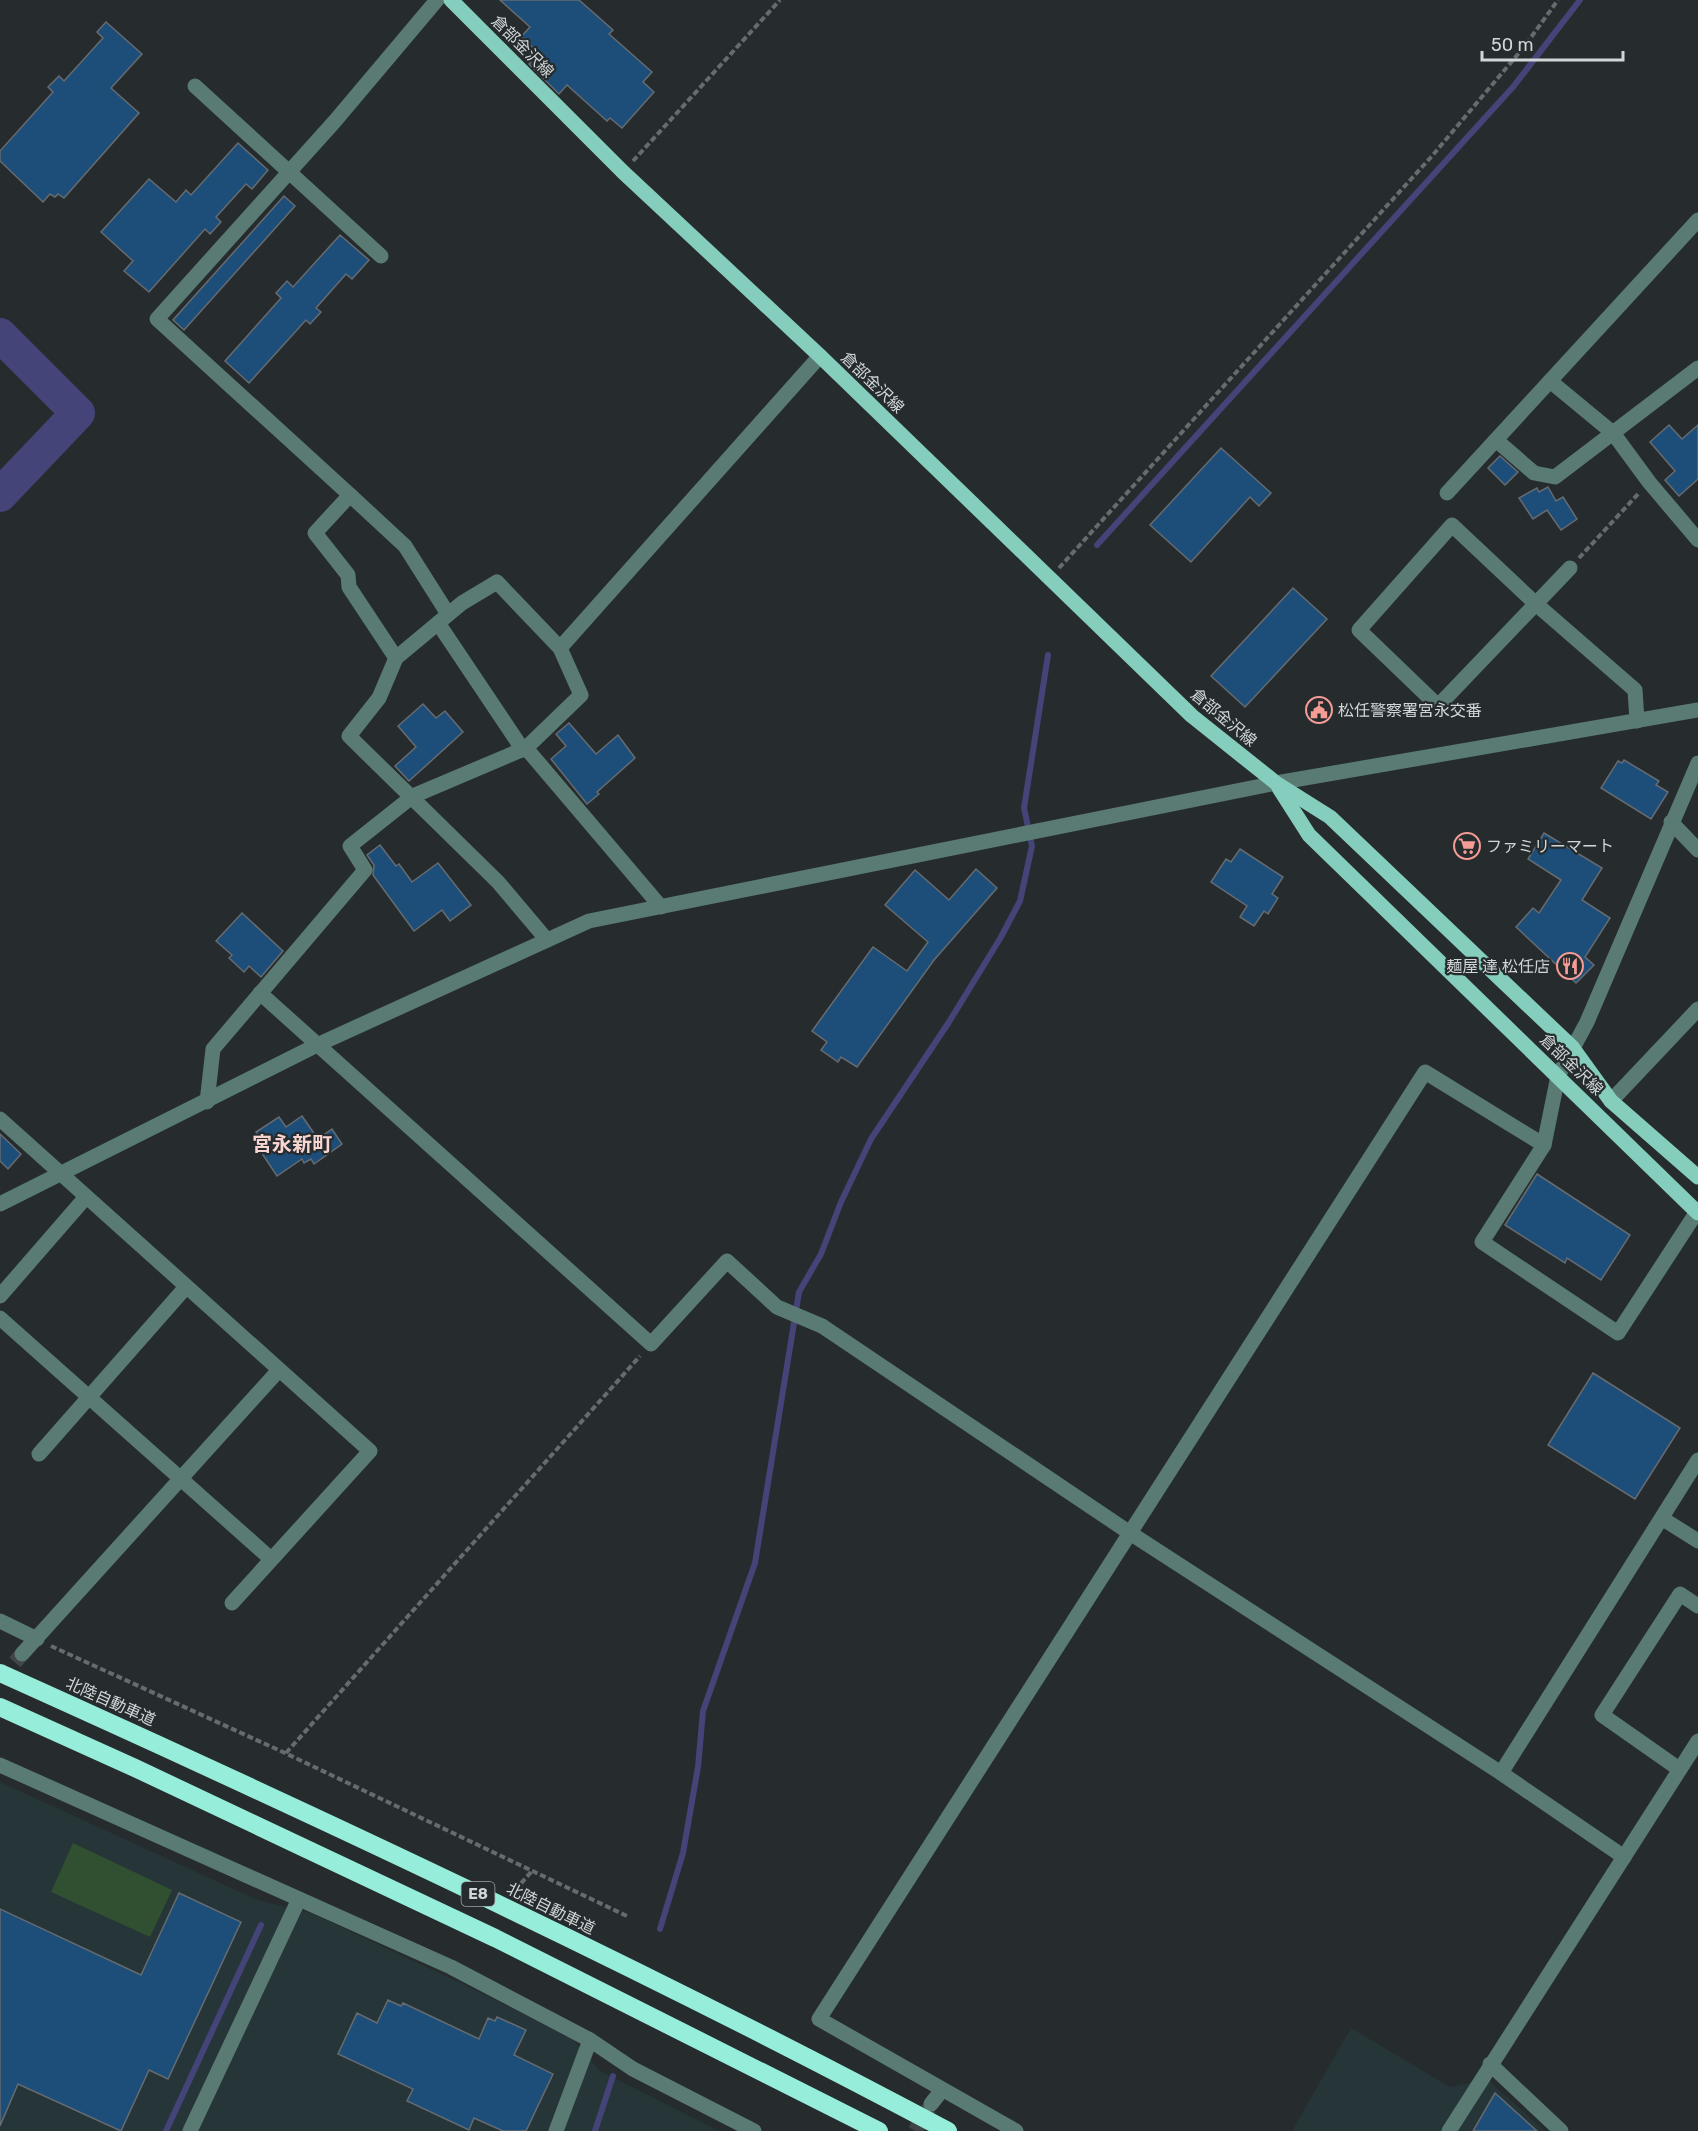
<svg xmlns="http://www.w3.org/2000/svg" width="1698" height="2131" font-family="Rubik,'Noto Sans JP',sans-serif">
  <rect width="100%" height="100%" fill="#262c2e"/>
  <g fill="#263538">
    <path d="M 0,1782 L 257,1900 L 311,1913 L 467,1986 L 572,2038 L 600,2071 L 719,2131 L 0,2131 Z"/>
    <path d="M 1351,2028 L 1450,2087 L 1487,2079 L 1545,2131 L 1292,2131 Z"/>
  </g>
  <path fill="#305031" d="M 73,1843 L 172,1890 L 150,1937 L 51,1892 Z"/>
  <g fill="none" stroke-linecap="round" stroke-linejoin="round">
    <g stroke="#444479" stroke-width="6">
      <path d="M 1097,545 L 1513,87 L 1580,0"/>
      <path d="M 660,1929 L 683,1853 L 698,1767 L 703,1711 L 755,1563 L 799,1292 L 821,1254 L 841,1202 L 871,1139 L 949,1022 L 1001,937 L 1020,901 L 1032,846 L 1024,808 L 1048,655"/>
      <path d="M 166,2131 L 261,1925"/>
      <path d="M 595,2131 L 613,2076"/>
    </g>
    <path stroke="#444479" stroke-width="34" d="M 0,335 L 78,413 L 0,495"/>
  </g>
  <g fill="#1d4e79" stroke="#666b70" stroke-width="1.5">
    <path d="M 500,0 L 579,0 L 613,30 L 609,34 L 652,72 L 643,82 L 654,92 L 622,128 L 610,118 L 607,121 L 567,85 L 559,94 L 529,64 L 539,53 L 521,37 L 530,27 Z"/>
    <path d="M 106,22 L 142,54 L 111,88 L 139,113 L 64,198 L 58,194 L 55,197 L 50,194 L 43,202 L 0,161 L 0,151 L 53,92 L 48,87 L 59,76 L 64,81 L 103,38 L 97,32 Z"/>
    <path d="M 238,143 L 268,170 L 252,189 L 246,184 L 216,217 L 221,222 L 210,234 L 205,229 L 149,292 L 124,271 L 133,261 L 101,232 L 149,179 L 176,202 L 186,190 L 191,195 Z"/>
    <path d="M 284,196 L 295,206 L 184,330 L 173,320 Z"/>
    <path d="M 340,235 L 369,260 L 352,279 L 346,274 L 316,308 L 321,312 L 310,324 L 306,320 L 249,383 L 225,361 L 281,298 L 276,293 L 287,281 L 293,287 Z"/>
    <path d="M 1669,425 L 1682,439 L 1698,425 L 1698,479 L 1679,496 L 1665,480 L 1675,471 L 1650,442 Z"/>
    <path d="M 1221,448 L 1271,493 L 1259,506 L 1250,497 L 1191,562 L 1150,525 Z"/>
    <path d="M 1500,456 L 1518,472 L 1505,485 L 1488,468 Z"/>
    <path d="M 1548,487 L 1556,501 L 1563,497 L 1577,519 L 1561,530 L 1547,510 L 1533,519 L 1519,498 L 1537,488 L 1539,492 Z"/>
    <path d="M 1293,588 L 1327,619 L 1245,707 L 1211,676 Z"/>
    <path d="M 423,704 L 436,718 L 445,711 L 463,732 L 409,781 L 395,766 L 416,747 L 398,726 Z"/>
    <path d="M 569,723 L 596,754 L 618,735 L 635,758 L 597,792 L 599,794 L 587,804 L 551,759 L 566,746 L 556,734 Z"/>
    <path d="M 1624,760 L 1659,781 L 1656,785 L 1668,792 L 1651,819 L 1601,788 L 1618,761 L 1622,763 Z"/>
    <path d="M 1544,833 L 1602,868 L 1582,900 L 1610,918 L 1585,957 L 1594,965 L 1576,983 L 1516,927 L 1533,908 L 1539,913 L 1561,880 L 1528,859 Z"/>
    <path d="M 380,845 L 396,866 L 399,864 L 412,882 L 438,863 L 471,905 L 450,921 L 442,910 L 414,931 L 373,875 L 374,865 L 367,855 Z"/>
    <path d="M 1240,849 L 1283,877 L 1272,894 L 1278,898 L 1268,914 L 1264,911 L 1254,926 L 1240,917 L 1247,906 L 1211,882 L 1226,859 L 1231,862 Z"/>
    <path d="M 976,869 L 997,888 L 934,960 L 857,1067 L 841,1057 L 838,1062 L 821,1050 L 827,1042 L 812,1031 L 873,947 L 907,971 L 928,942 L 885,905 L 915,870 L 949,900 Z"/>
    <path d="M 242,913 L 283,951 L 261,977 L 249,966 L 244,972 L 229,958 L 232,955 L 216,941 Z"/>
    <path d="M 302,1116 L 318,1139 L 332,1129 L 342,1144 L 314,1164 L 311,1159 L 304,1163 L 302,1159 L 277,1176 L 261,1152 L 267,1148 L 256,1132 L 279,1117 L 286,1127 Z"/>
    <path d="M 0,1134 L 21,1154 L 8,1169 L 0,1161 Z"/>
    <path d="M 1537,1174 L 1630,1235 L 1601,1280 L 1567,1258 L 1565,1263 L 1505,1225 Z"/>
    <path d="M 1593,1373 L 1680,1428 L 1635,1499 L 1548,1445 Z"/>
    <path d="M 179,1893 L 241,1922 L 168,2079 L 149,2070 L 121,2131 L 18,2084 L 0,2126 L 0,1909 L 141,1975 Z"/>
    <path d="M 388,2000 L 401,2006 L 403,2003 L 479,2039 L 488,2018 L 495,2021 L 497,2017 L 526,2030 L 514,2055 L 553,2074 L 526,2131 L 503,2131 L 474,2118 L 469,2130 L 407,2101 L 413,2089 L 338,2054 L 357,2013 L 377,2023 Z"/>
    <path d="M 1495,2093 L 1537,2131 L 1473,2131 Z"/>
  </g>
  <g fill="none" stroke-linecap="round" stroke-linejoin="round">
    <g stroke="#404647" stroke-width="15" stroke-dasharray="15 8" stroke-linecap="butt">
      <path d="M 0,1680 L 22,1654"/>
      <path d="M 915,2131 L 929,2108"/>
    </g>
    <g stroke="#666c6e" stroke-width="4" stroke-dasharray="6 3" stroke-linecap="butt">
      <path d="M 633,161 L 780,0"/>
      <path d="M 1579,558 L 1639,493"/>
      <path d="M 1059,568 L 1432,156 L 1524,47 L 1558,0"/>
      <path d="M 51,1646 L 285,1753 L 629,1917"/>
      <path d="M 286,1753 L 640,1356"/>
      <path d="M 515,1890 L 532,1871"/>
    </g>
    <g stroke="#5a7b74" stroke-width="15">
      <path d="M 195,86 L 381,256"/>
      <path d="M 1550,381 L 1613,433 L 1649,482 L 1698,540"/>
      <path d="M 1496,440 L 1534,473 L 1555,477 L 1698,368"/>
      <path d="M 1447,493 L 1698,220"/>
      <path d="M 350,495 L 157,319 L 335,121 L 437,0"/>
      <path d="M 1570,568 L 1438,706 L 1359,630 L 1452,525 L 1536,604 L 1635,690 L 1637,721"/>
      <path d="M 438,623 L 523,750"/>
      <path d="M 396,658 L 349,587 L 348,575 L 315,533 L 350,495 L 405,546 L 448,614"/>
      <path d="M 526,748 L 661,907"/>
      <path d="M 1671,822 L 1698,850"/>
      <path d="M 547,940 L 498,882 L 349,736 L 379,698 L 396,658 L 462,603 L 497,582 L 560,648"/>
      <path d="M 260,993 L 651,1344 L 727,1261 L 777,1307 L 822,1326 L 1130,1533 L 1501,1773 L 1624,1857"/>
      <path d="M 1611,1101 L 1698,1009"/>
      <path d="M 207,1102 L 213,1049 L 365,870 L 350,846 L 413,796 L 526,748 L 581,695 L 560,648 L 820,356"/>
      <path d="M 0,1119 L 370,1451 L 232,1603"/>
      <path d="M 1544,1145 L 1482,1242 L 1618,1333 L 1698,1210"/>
      <path d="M 0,1204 L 317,1045 L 589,921 L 1276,783 L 1698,710"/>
      <path d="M 0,1296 L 86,1197"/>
      <path d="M 0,1318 L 271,1559"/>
      <path d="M 39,1454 L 186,1287"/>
      <path d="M 1663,1519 L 1698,1541"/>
      <path d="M 0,1621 L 37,1639"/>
      <path d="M 22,1654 L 279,1370"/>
      <path d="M 0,1765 L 451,1967 L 590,2040 L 633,2069 L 754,2131"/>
      <path d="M 1679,1769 L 1602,1715 L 1680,1594 L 1698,1606"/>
      <path d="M 1501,1773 L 1698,1460"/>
      <path d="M 1490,2064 L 1561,2131"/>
      <path d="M 931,2104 L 942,2090"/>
      <path d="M 190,2131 L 299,1899"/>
      <path d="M 556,2131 L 590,2040"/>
      <path d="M 1016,2131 L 819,2019 L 1425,1072 L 1544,1145 L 1558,1076 L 1587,1022 L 1698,763"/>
      <path d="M 1449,2131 L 1698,1741"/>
    </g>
    <g stroke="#85cdbd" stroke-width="15">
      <path d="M 451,0 L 623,172 L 820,356 L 1192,716 L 1276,783 L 1330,817 L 1572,1047 L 1611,1101 L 1698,1177"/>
      <path d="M 1279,788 L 1309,835 L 1698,1213"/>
    </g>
    <g stroke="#96edda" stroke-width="18">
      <path d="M 0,1673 C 320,1817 638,1966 948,2131"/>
      <path d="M 0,1707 L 135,1768 L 495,1938 L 879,2131"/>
    </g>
  </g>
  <defs>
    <symbol id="civic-ring" viewBox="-11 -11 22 22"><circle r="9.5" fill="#262c2e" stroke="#f59c94" stroke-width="1.5"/><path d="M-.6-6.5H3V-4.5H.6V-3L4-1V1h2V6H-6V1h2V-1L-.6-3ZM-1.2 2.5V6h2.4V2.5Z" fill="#f59c94"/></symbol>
    <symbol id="supermarket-ring" viewBox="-11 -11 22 22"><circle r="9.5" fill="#262c2e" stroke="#f59c94" stroke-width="1.5"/><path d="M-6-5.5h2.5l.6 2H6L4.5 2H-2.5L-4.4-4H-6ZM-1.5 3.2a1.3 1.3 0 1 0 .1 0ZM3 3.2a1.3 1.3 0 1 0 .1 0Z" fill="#f59c94"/></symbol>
    <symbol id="restaurant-ring" viewBox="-11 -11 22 22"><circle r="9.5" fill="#262c2e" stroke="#f59c94" stroke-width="1.5"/><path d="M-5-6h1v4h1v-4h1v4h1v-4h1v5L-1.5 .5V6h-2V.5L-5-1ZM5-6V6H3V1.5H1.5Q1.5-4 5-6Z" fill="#f59c94"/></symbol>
  </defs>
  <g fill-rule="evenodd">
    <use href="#civic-ring" x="1304" y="695" width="30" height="30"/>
    <use href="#supermarket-ring" x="1452" y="831" width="30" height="30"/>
    <use href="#restaurant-ring" x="1555" y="951" width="30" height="30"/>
  </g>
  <g text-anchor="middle" stroke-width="4.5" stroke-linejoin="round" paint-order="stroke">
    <rect fill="#262c2e" stroke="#9ea3a4" stroke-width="1.5" x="461.5" y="1882" width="33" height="24" rx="4.5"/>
    <g font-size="15" font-weight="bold" fill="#d1d6d7">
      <text x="478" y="1899">E8</text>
    </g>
    <g font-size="16" fill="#d1d6d7" stroke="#262c2e">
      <text transform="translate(523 46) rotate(45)" y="6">倉部金沢線</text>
      <text transform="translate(873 382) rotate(44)" y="6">倉部金沢線</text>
      <text transform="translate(1224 717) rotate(40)" y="6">倉部金沢線</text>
      <text transform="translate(1572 1064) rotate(44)" y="6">倉部金沢線</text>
      <text transform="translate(111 1701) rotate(24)" y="6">北陸自動車道</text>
      <text transform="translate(551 1908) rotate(26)" y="6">北陸自動車道</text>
    </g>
    <g font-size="16" fill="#d1d6d7" stroke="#262c2e" text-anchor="start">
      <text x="1338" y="716">松任警察署宮永交番</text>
      <text x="1486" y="852">ファミリーマート</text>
      <text x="1550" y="972" text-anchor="end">麺屋 達 松任店</text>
    </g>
    <g font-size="20" font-weight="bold" fill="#f8d5d1" stroke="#262c2e">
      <text x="292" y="1151">宮永新町</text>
    </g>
  </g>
  <path d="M1482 51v9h141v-9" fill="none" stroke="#d1d6d7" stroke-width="3"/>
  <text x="1491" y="51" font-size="18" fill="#d1d6d7" stroke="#262c2e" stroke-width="4.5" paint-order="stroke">50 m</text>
</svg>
